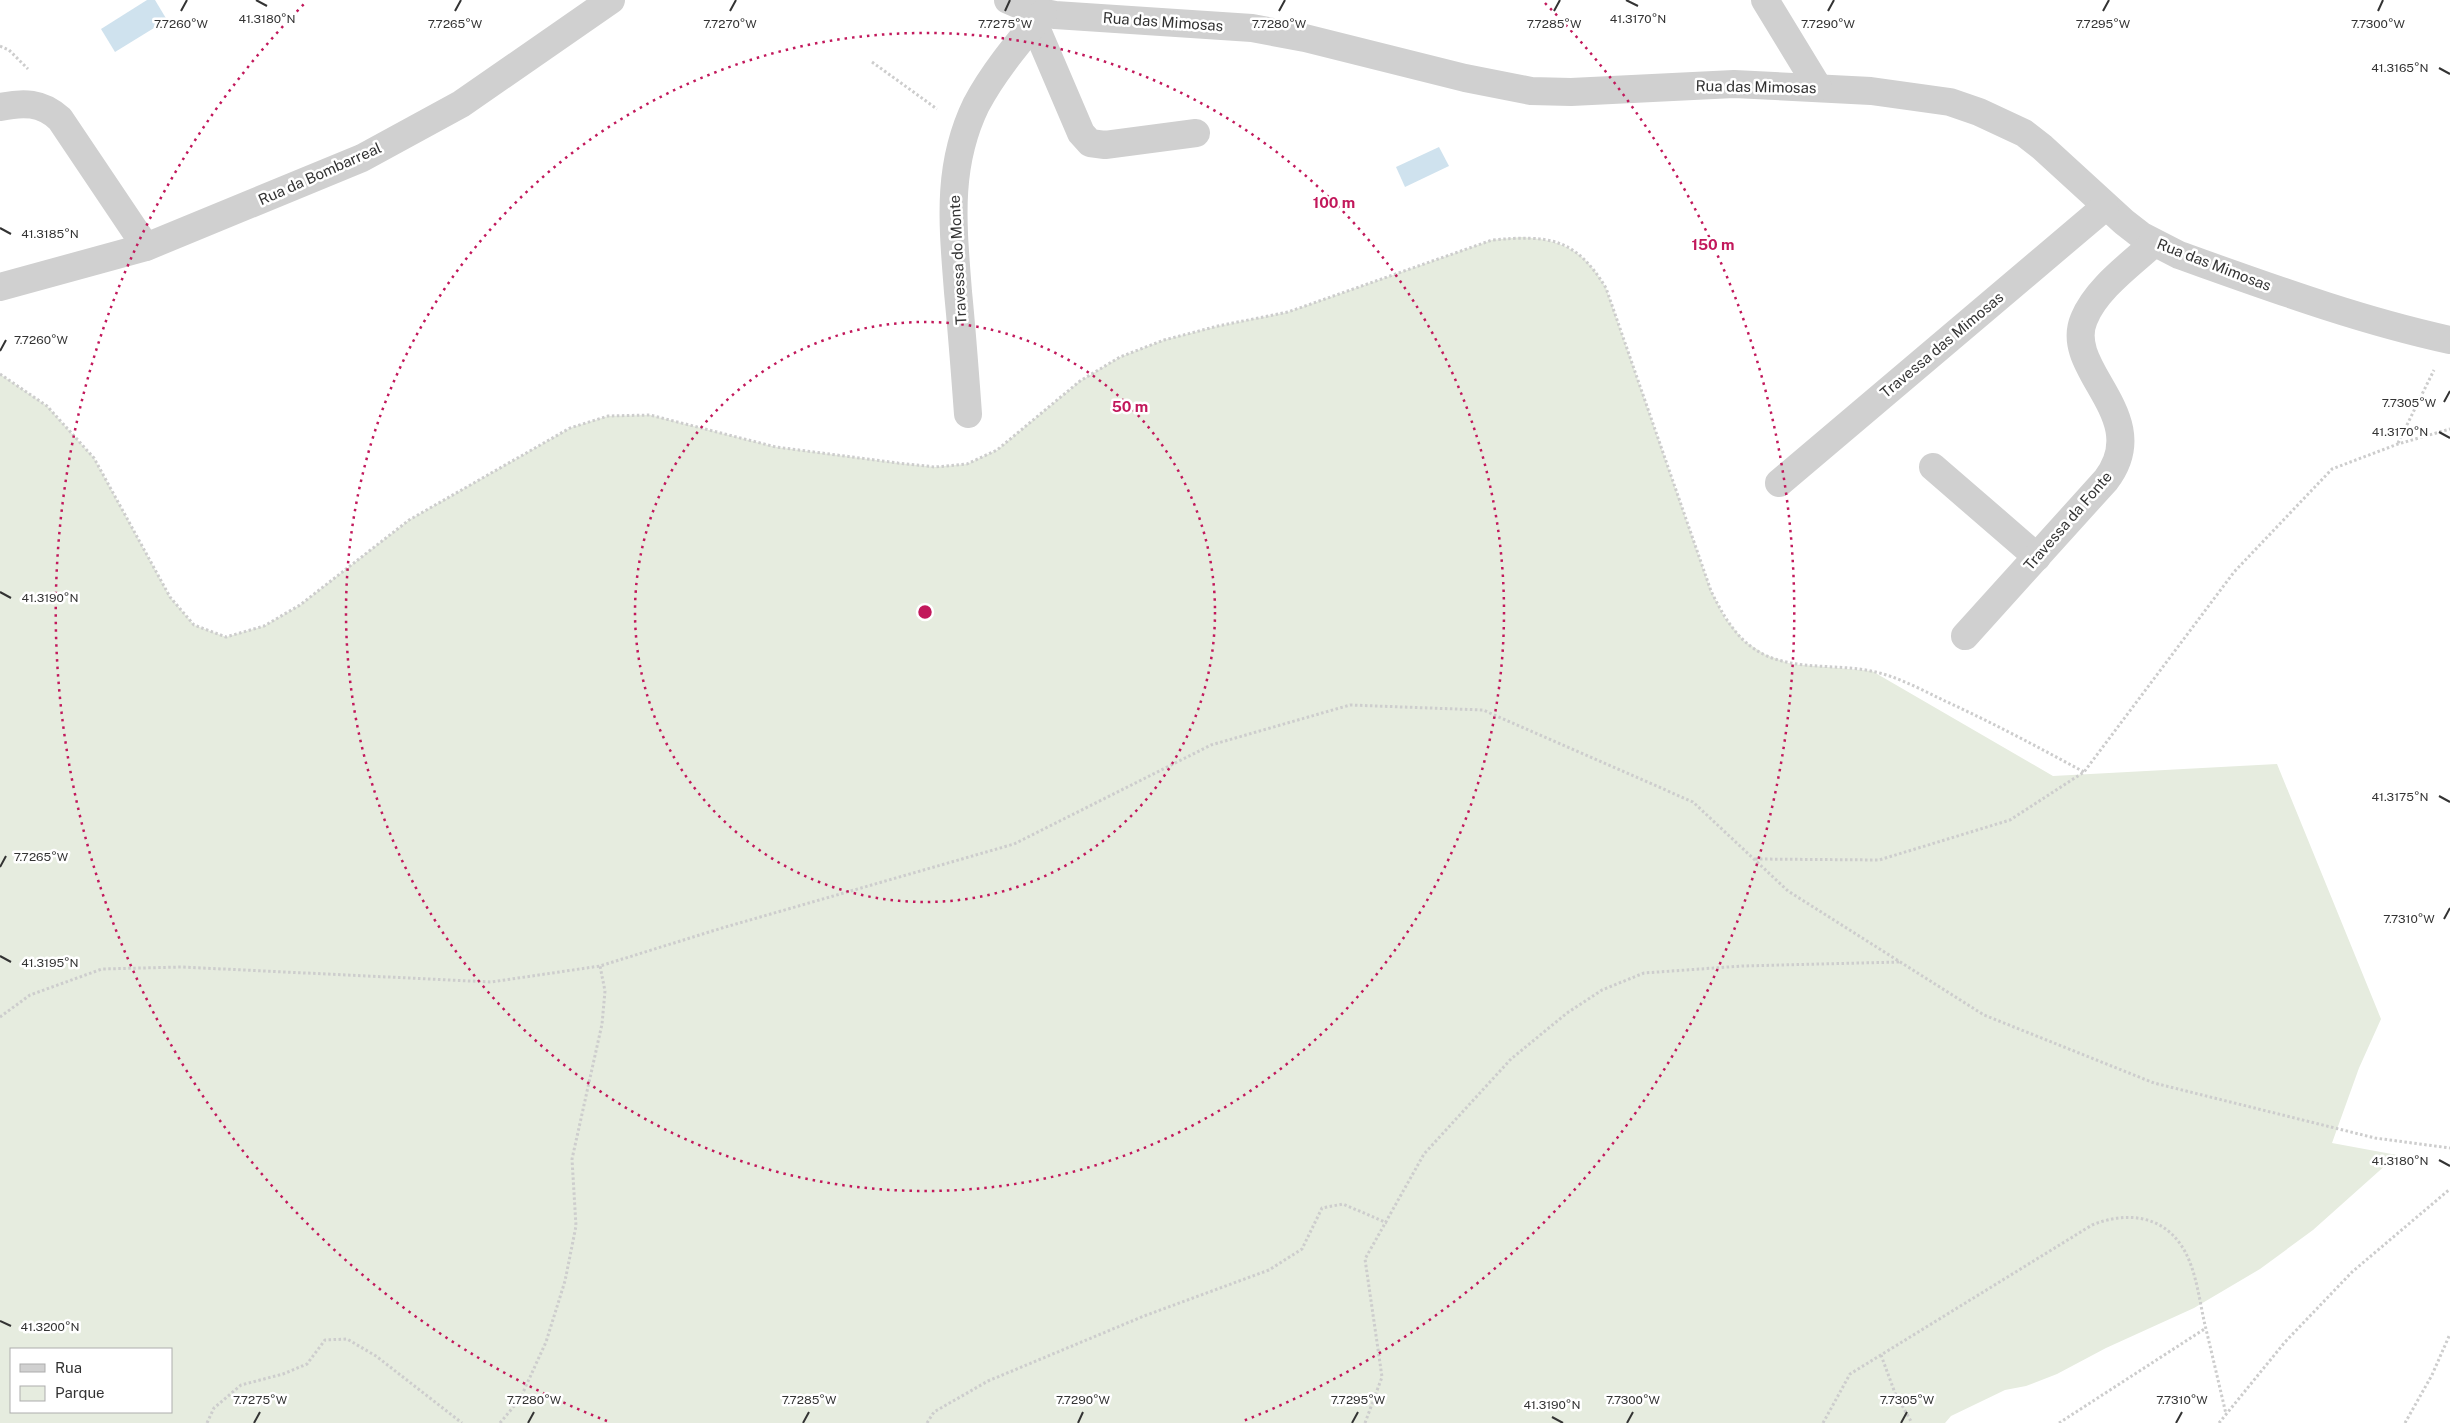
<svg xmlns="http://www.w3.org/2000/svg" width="2450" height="1423" font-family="'Public Sans',sans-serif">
  <rect width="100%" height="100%" fill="#fff"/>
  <path fill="#e6ecdf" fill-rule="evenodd" d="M 1522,237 C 1565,240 1584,251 1606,288 L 1711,591 L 1725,618 L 1744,641 L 1766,655 L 1791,664 L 1872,671 L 2053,776 L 2277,764 L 2381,1019 L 2359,1068 L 2332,1143 L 2397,1155 L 2313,1230 L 2260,1269 L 2194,1308 L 2106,1348 L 2057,1374 L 2026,1386 L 2005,1390 L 1951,1416 L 1945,1423 L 0,1423 L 0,374 L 47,406 L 94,458 L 170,597 L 194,625 L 226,637 L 264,626 L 300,605 L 409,520 L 570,428 L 608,416 L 650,415 L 776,447 L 898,463 L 935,467 L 967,464 L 997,450 L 1080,381 L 1120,357 L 1164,340 L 1218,326 L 1288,312 L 1492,240 ZM 11,1349 L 171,1349 L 171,1412 L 11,1412 Z"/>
  <g fill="#cfe2ee">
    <path d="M 147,0 L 155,0 L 167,20 L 115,52 L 101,29 Z"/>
    <path d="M 1439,147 L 1449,166 L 1405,187 L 1396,167 Z"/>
  </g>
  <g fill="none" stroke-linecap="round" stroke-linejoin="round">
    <g stroke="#cdcdcd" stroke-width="3" stroke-dasharray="2.5 2.5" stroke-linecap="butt">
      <path d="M 0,46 L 9,50 L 28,69"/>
      <path d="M 872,62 L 937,109"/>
      <path d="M 0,374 L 47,406 L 94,458 L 170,597 L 194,625 L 226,637 L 264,626 L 300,605 L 409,520 L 570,428 L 608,416 L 650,415 L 776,447 L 898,463 L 935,467 L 967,464 L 997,450 L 1080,381 L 1120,357 L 1164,340 L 1218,326 L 1288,312 L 1492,240 C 1548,235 1575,237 1606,288 L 1711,591 C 1724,617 1738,643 1767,656 C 1800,670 1837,664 1871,671 C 1897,676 1922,690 1945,701 C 1993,723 2038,747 2084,772"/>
      <path d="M 2398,443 L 2434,370"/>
      <path d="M 1755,859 L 1879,860 L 2010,820 L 2084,772 L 2234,572 L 2332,469 L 2398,444 L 2450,429"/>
      <path d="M 0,1017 L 30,995 L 102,969 L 182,967 L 491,982 L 600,966 L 722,928 L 1014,844 L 1211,745 L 1350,705 L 1483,710 L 1693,802 L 1788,891 L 1984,1015 L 2154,1083 L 2375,1138 L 2450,1148"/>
      <path d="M 1881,1355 L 1895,1393 L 1912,1423"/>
      <path d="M 207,1423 L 214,1408 L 241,1385 L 283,1374 L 307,1364 L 325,1340 L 347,1339 L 376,1356 L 462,1423"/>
      <path d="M 500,1423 L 520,1399 L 546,1342 L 565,1281 L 576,1226 L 572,1159 L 602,1024 L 605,991 L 600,966"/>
      <path d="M 927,1423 L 934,1412 L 988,1381 L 1144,1316 L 1269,1270 L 1302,1249 L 1322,1208 L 1343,1204 L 1387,1223"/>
      <path d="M 1365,1423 L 1382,1377 L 1365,1259 L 1424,1154 L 1511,1059 L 1567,1013 L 1602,990 L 1644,973 L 1742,966 L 1900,962"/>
      <path d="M 1823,1423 L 1850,1374 L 2092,1225 C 2124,1212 2160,1214 2181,1245 C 2196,1267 2199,1299 2205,1325 C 2212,1354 2219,1384 2226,1414"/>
      <path d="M 2059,1423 L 2206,1328"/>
      <path d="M 2219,1423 L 2285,1342 L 2352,1272 L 2450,1189"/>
      <path d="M 2405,1423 L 2432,1375 L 2450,1334"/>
    </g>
    <g stroke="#d0d0d0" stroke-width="28">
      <path d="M 1008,0 L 1031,10 L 1055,15 L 1252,28 L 1305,38 L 1465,78 L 1531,91 L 1571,92 L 1734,84 L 1871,91 L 1950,102 L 1979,112 L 2024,133 L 2042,147 L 2124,222 L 2142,236 L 2179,255 C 2269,287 2358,320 2450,340"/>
      <path d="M 1765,0 L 1818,87"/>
      <path d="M 1034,23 L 1081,133 L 1090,143 L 1105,145 L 1196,133"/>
      <path d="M 0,107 C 23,102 42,102 60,119 L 146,247"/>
      <path d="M 0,287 L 146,247 L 362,158 L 461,104 L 611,0"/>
      <path d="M 968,414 C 965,373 962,332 958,292 C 953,226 946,167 976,105 C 994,71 1019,42 1043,13"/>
      <path d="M 1933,467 L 2037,557"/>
      <path d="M 1779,483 L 2105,207"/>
      <path d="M 1965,636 L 2106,480 C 2155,416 2062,370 2084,319 C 2096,289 2130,265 2154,243"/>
    </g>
  </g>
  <path fill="none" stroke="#333" stroke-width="2" d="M 256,0 L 267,6M 1626,0 L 1638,6M 181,11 L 187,0M 455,11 L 461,0M 730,11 L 736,0M 1005,11 L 1010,0M 1279,11 L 1285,0M 1554,11 L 1560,0M 1828,11 L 1834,0M 2103,11 L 2109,0M 2378,11 L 2383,0M 2439,68 L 2450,74M 0,228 L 11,234M 0,351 L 6,340M 2444,402 L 2450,391M 2439,432 L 2450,438M 0,592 L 11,598M 2439,796 L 2450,802M 0,867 L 6,856M 2444,919 L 2450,908M 0,956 L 11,962M 2439,1160 L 2450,1166M 0,1321 L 11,1326M 1552,1417 L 1563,1423M 254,1423 L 260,1412M 528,1423 L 534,1412M 803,1423 L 809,1412M 1078,1423 L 1083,1412M 1352,1423 L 1358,1412M 1627,1423 L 1633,1412M 1901,1423 L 1907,1412M 2176,1423 L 2182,1412"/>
  <g fill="none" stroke="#c2185b" stroke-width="2.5" stroke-dasharray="2.5 5">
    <circle cx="925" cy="612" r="290"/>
    <circle cx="925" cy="612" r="579"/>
    <path d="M607 1421A869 869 0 0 1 305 3M1545 3A869 869 0 0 1 1243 1421"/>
  </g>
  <g text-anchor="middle" stroke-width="5" stroke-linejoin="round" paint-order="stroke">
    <g font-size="15" fill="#333" stroke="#fff">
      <text transform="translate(1163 22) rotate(4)" y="5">Rua das Mimosas</text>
      <text transform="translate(1756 87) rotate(1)" y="5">Rua das Mimosas</text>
      <text transform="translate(320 174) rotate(-24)" y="5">Rua da Bombarreal</text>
      <text transform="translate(958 260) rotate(-93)" y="5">Travessa do Monte</text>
      <text transform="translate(2214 265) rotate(21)" y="5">Rua das Mimosas</text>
      <text transform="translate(1942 345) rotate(-40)" y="5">Travessa das Mimosas</text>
      <text transform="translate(2068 521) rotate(-49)" y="5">Travessa da Fonte</text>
    </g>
  </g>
  <g font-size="12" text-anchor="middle" fill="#333" stroke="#fff" stroke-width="5" stroke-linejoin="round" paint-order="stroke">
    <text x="267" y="23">41.3180°N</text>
    <text x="1638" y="23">41.3170°N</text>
    <text x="181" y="28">7.7260°W</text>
    <text x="455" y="28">7.7265°W</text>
    <text x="730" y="28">7.7270°W</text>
    <text x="1005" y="28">7.7275°W</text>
    <text x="1279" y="28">7.7280°W</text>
    <text x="1554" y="28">7.7285°W</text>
    <text x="1828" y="28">7.7290°W</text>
    <text x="2103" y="28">7.7295°W</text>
    <text x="2378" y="28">7.7300°W</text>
    <text x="2400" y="72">41.3165°N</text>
    <text x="50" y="238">41.3185°N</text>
    <text x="41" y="344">7.7260°W</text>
    <text x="2409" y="407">7.7305°W</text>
    <text x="2400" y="436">41.3170°N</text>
    <text x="50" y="602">41.3190°N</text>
    <text x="2400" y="801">41.3175°N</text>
    <text x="41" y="861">7.7265°W</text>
    <text x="2409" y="923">7.7310°W</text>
    <text x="50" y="967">41.3195°N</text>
    <text x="2400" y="1165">41.3180°N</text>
    <text x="50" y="1331">41.3200°N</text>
    <text x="260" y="1404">7.7275°W</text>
    <text x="534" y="1404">7.7280°W</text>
    <text x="809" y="1404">7.7285°W</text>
    <text x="1083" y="1404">7.7290°W</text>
    <text x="1358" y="1404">7.7295°W</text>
    <text x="1633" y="1404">7.7300°W</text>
    <text x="1907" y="1404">7.7305°W</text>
    <text x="2182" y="1404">7.7310°W</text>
    <text x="1552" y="1409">41.3190°N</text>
  </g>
  <circle cx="925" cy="612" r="8" fill="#c2185b" stroke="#fff" stroke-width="2.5"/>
  <g font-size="15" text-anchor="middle" font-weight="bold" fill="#c2185b" stroke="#fff" stroke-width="5" stroke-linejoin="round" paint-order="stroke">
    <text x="1334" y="208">100 m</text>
    <text x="1713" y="250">150 m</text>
    <text x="1130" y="412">50 m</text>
  </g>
  <rect x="10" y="1348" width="162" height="65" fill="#ffffff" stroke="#adadad"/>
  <rect x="20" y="1364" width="25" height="8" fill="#d0d0d0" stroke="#adadad"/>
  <text x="55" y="1373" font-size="15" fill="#333333">Rua</text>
  <rect x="20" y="1386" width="25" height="15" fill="#e6ecdf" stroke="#adadad"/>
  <text x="55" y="1398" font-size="15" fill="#333333">Parque</text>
</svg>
